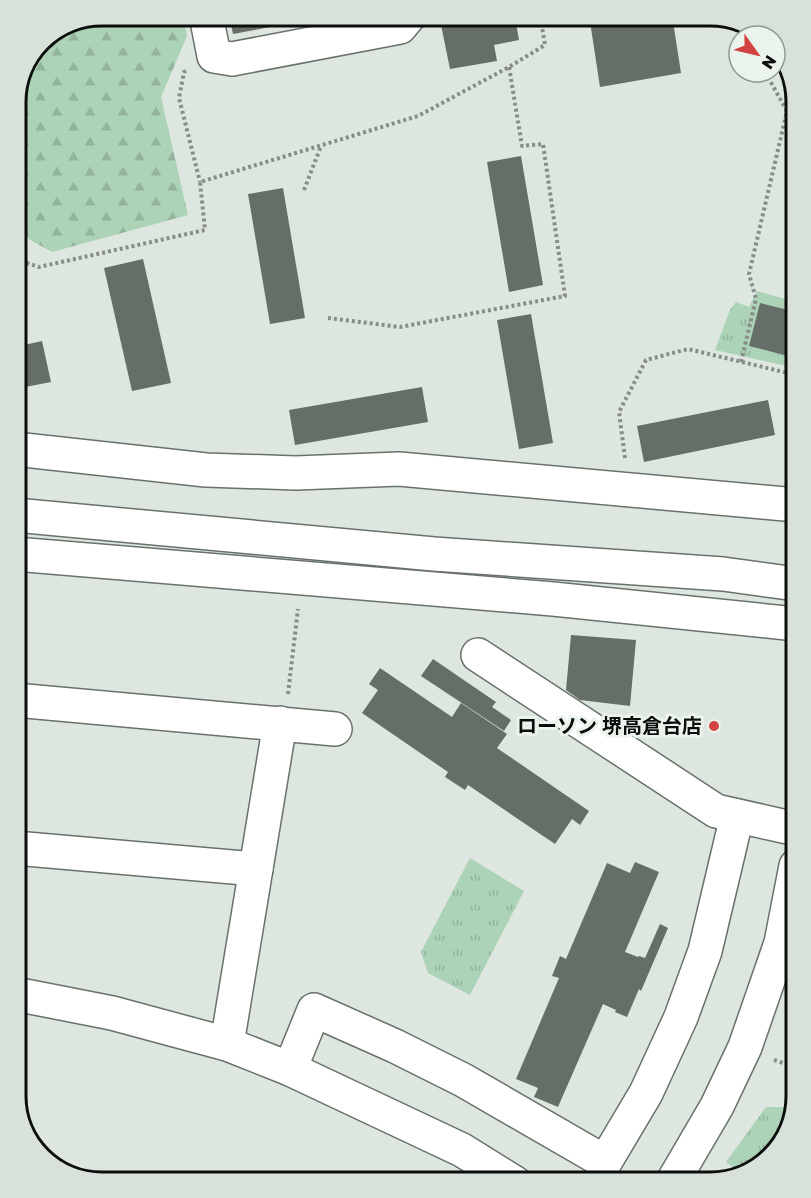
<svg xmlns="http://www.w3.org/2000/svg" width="811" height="1198" font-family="'Golos Text','Noto Sans JP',sans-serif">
  <defs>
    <pattern id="grass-tufts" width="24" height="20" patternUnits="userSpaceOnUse" patternTransform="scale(1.5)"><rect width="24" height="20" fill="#acd2b7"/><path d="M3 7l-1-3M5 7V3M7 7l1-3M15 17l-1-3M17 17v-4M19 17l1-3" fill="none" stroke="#93b39c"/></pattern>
    <pattern id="forest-firs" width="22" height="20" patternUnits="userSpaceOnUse" patternTransform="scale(1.5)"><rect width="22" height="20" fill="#acd2b7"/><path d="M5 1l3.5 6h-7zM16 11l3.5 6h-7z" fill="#93b39c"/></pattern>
  </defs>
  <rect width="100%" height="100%" fill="#dde6df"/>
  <g fill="url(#grass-tufts)">
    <path d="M 757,291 L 796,302 L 796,368 L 715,350 L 730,310 L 736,302 L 749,307 Z"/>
    <path d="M 470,858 L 524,891 L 470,995 L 428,973 L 421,952 Z"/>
    <path d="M 766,1107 L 793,1107 L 784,1140 L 752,1172 L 742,1174 L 726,1162 Z"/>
  </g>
  <path fill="url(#forest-firs)" d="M 102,15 L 183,15 L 187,36 L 161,97 L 188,215 L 52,252 L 32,241 L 15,228 L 15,96 L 44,37 Z"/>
  <g fill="#666e68">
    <path d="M 229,15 L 330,15 L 330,16 L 233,34 Z"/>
    <path d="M 439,15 L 489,15 L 490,22 L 515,17 L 519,40 L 494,45 L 497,61 L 450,69 Z"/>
    <path d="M 589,15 L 672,15 L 681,73 L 600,87 Z"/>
    <path d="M 521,156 L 543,285 L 509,292 L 487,162 Z"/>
    <path d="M 283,188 L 305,318 L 270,324 L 248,194 Z"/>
    <path d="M 143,259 L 171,383 L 132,391 L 104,268 Z"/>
    <path d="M 760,303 L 796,312 L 796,358 L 749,346 Z"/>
    <path d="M 531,314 L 553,443 L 519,449 L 497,320 Z"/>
    <path d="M 42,341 L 51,382 L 15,389 L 15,347 Z"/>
    <path d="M 422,387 L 428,422 L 295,445 L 289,410 Z"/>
    <path d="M 768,400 L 775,435 L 644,462 L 637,426 Z"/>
    <path d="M 571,635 L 636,640 L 630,706 L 580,700 L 566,690 Z"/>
    <path d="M 433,659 L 496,702 L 492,707 L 511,720 L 504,731 L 421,676 Z"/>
    <path d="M 380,668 L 452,717 L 461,703 L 507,734 L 497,748 L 589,811 L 580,825 L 572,819 L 555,844 L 468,785 L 465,790 L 445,777 L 448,772 L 362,713 L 378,690 L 369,684 Z"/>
    <path d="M 635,862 L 659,872 L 625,952 L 638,957 L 639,956 L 645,958 L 660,924 L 668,928 L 641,991 L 639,989 L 627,1017 L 615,1012 L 616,1010 L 603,1004 L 558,1107 L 534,1097 L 538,1088 L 516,1079 L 559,978 L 552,976 L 560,956 L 566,959 L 607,863 L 630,873 Z"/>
  </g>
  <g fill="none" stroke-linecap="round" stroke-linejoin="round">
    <defs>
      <g id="minor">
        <path d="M 206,15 L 214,56 L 232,59 L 400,27 L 410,15"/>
        <path d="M 15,449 L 206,470 L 296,473 L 399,469 L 796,505"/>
        <path d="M 15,515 L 434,554 L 723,574 L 796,584"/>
        <path d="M 15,554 L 553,599 L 796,624"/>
        <path d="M 478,655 L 716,811 L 796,829"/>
        <path d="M 15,700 L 335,729"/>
        <path d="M 15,848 L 256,869"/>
        <path d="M 15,994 L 112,1013 L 227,1044 L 290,1069 L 462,1150 L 515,1183"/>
        <path d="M 227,1044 L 280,723"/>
        <path d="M 290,1069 L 314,1010 L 395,1046 L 463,1080 L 605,1162 L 646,1093 L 681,1017 L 705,951 L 737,816"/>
        <path d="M 672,1183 L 717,1106 L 745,1047 L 781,943 L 796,866"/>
      </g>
    </defs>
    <use href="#minor" stroke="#69716b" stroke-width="36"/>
    <g stroke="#878d88" stroke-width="4" stroke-dasharray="3 3" stroke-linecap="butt">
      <path d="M 726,19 L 742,36"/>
      <path d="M 186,71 L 184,72 L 179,98 L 200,182"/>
      <path d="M 304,190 L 321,146"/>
      <path d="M 15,259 L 39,267 L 205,230 L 200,182 L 418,116 L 509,67 L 545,45 L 540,15"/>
      <path d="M 328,318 L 400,327 L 565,296 L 543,144 L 522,146 L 509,67"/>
      <path d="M 741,362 L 756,299 L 749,274 L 787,111 L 765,72"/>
      <path d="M 625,458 L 619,412 L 646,360 L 688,349 L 796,375"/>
      <path d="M 288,694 L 298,609"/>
      <path d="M 774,1060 L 796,1067"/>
    </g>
    <use href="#minor" stroke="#fff" stroke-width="33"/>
  </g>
  <circle fill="#d14240" stroke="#eaf4ed" stroke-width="2" cx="714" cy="726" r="6"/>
  <g text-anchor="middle" stroke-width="6" stroke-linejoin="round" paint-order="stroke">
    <g font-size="20" font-weight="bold" fill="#0b0e0c" stroke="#eaf4ed" text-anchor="end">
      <text x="702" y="733">ローソン 堺高倉台店</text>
    </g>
  </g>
  <path d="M0 0H811V1198H0ZM102 26H710A76 76 0 0 1 786 102V1096A76 76 0 0 1 710 1172H102A76 76 0 0 1 26 1096V102A76 76 0 0 1 102 26Z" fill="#d8e2db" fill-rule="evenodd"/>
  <path fill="none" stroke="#0b0e0c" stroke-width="3" d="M102 26H710A76 76 0 0 1 786 102V1096A76 76 0 0 1 710 1172H102A76 76 0 0 1 26 1096V102A76 76 0 0 1 102 26Z"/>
  <g transform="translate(757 54) rotate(124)"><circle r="28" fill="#eaf4ed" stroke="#919893" stroke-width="1.5"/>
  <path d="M0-4.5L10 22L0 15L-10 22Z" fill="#d14240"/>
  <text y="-9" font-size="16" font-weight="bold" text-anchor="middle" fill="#0b0e0c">N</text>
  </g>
</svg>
